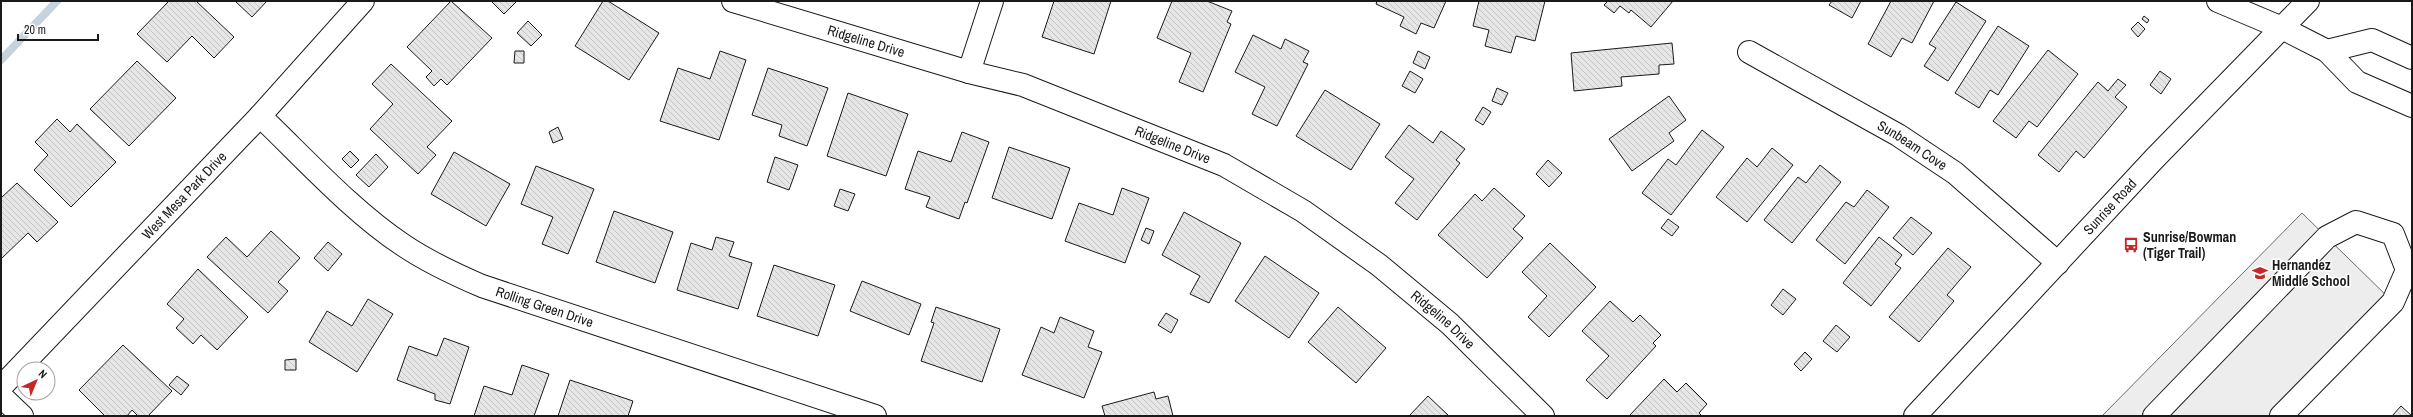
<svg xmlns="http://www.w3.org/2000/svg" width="2413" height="417" font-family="'Archivo Narrow',sans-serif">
  <defs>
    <pattern id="building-back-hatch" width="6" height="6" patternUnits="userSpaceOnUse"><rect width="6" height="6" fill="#e6e6e6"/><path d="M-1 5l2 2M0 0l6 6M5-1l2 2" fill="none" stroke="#c5c5c5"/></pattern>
  </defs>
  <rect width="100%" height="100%" fill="#fff"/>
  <path fill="#ededed" stroke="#6a6a6a" d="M 2302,213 L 2393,302 L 2281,416 L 2102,416 Z"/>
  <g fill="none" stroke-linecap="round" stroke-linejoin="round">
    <path stroke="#c6d2dc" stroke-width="8" d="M 1,60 L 57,1"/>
  </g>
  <g fill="url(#building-back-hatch)" stroke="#1a1a1a">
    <path d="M 169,1 L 196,1 L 234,37 L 214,58 L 192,36 L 167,62 L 137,34 Z"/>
    <path d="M 235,1 L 267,1 L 252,17 Z"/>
    <path d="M 451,1 L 492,38 L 447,85 L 441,79 L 434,86 L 426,77 L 432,71 L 407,47 Z"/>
    <path d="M 491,1 L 517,1 L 504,14 Z"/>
    <path d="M 603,1 L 608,1 L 659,33 L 629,80 L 575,46 Z"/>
    <path d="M 1054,1 L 1111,1 L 1094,54 L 1042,37 Z"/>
    <path d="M 1172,1 L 1207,1 L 1232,11 L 1227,22 L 1231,24 L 1203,92 L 1179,82 L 1191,53 L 1157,38 Z"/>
    <path d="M 1377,1 L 1446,1 L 1434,28 L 1421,23 L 1416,34 L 1400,26 L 1404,17 L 1376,4 Z"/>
    <path d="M 1479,1 L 1545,1 L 1535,41 L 1516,36 L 1511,53 L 1485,46 L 1489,30 L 1473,26 Z"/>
    <path d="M 1608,1 L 1673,1 L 1651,27 L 1631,10 L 1629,13 L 1620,6 L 1614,13 L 1604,5 Z"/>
    <path d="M 1832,1 L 1861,1 L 1852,18 L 1829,5 Z"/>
    <path d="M 1891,1 L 1934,1 L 1912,43 L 1902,38 L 1891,57 L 1868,44 Z"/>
    <path d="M 1956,2 L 1986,21 L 1948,81 L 1924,66 L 1936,48 L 1929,44 Z"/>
    <path d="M 2144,16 L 2149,20 L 2147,23 L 2142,19 Z"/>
    <path d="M 528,21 L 542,35 L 531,46 L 517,33 Z"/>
    <path d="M 2138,22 L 2145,29 L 2138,37 L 2131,29 Z"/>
    <path d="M 1998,26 L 2029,46 L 1998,95 L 1990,90 L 1979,108 L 1955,93 Z"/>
    <path d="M 1253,35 L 1281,49 L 1285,39 L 1309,51 L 1303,62 L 1308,64 L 1277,126 L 1252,114 L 1265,87 L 1235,72 Z"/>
    <path d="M 1672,43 L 1674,64 L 1659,65 L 1659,74 L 1621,77 L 1622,86 L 1574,91 L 1571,53 Z"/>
    <path d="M 2048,50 L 2078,74 L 2037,127 L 2029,121 L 2016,138 L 1993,121 Z"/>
    <path d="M 515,51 L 524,51 L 524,63 L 514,63 Z"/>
    <path d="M 720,51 L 746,60 L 719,140 L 660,121 L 678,68 L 710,79 Z"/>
    <path d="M 1418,51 L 1430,57 L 1425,69 L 1413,63 Z"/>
    <path d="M 137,61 L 176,98 L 129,146 L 90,109 Z"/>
    <path d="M 391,64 L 452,121 L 427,147 L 436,155 L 418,174 L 370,129 L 393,104 L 372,84 Z"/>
    <path d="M 768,68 L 828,88 L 807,146 L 779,136 L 782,125 L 752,115 Z"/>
    <path d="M 1410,71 L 1423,79 L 1415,93 L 1402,86 Z"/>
    <path d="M 2160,71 L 2171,79 L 2161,94 L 2150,85 Z"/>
    <path d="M 2118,79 L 2126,85 L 2115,97 L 2127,107 L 2084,158 L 2076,151 L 2059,172 L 2038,155 L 2098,82 L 2108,91 Z"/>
    <path d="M 1497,88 L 1508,93 L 1502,105 L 1492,101 Z"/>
    <path d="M 1325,90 L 1380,124 L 1351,170 L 1296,136 Z"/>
    <path d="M 848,93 L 908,114 L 886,176 L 827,156 Z"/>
    <path d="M 1669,96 L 1686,120 L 1669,133 L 1674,141 L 1632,171 L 1609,139 Z"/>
    <path d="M 1483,107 L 1491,112 L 1483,125 L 1475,120 Z"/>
    <path d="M 57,119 L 70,132 L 77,124 L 116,162 L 71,207 L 34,170 L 48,155 L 35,142 Z"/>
    <path d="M 1409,125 L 1433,143 L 1441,131 L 1465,149 L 1456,160 L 1460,163 L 1417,220 L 1395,203 L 1414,179 L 1385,157 Z"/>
    <path d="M 558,127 L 563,139 L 553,143 L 549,132 Z"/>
    <path d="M 1702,130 L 1724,147 L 1671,215 L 1642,193 L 1668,159 L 1676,165 Z"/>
    <path d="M 962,132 L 989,142 L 967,203 L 965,202 L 959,219 L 926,207 L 930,197 L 905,189 L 918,151 L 951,162 Z"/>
    <path d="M 1009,147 L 1070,168 L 1052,219 L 992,198 Z"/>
    <path d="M 1772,148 L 1793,165 L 1747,222 L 1716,197 L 1747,158 L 1757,167 Z"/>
    <path d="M 350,151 L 359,160 L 351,168 L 342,159 Z"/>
    <path d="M 454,152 L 510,184 L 486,226 L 431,194 Z"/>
    <path d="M 376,154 L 388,167 L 369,187 L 356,175 Z"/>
    <path d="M 775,157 L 798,165 L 789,190 L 767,182 Z"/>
    <path d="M 1548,160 L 1562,173 L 1549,187 L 1536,174 Z"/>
    <path d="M 1820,165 L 1841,182 L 1792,243 L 1764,220 L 1798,177 L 1806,183 Z"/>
    <path d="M 536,166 L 594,189 L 568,254 L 542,244 L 553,217 L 521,204 Z"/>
    <path d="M 17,183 L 58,222 L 37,242 L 28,233 L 1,259 L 1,198 Z"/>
    <path d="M 1122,188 L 1149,198 L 1125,263 L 1065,241 L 1079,203 L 1113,215 Z"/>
    <path d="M 1494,188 L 1525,216 L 1513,229 L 1523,238 L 1487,278 L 1438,235 L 1475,194 L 1482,201 Z"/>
    <path d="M 840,189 L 855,194 L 848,211 L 834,206 Z"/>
    <path d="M 1867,190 L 1889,207 L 1845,264 L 1816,240 L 1846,202 L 1854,207 Z"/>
    <path d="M 614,211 L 673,232 L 655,283 L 596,262 Z"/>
    <path d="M 1184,212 L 1241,243 L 1209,303 L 1190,294 L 1200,276 L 1162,255 Z"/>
    <path d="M 1911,217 L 1932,233 L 1913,255 L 1893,238 Z"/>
    <path d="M 1668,219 L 1679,227 L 1672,236 L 1661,228 Z"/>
    <path d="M 1146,228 L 1154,231 L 1149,244 L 1141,240 Z"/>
    <path d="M 271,231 L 300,258 L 278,282 L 288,291 L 268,313 L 207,257 L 226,237 L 247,257 Z"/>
    <path d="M 716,237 L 734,242 L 729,256 L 752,263 L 738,309 L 677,290 L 691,243 L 712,250 Z"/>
    <path d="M 1879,237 L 1902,255 L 1895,264 L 1901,268 L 1871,306 L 1843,283 Z"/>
    <path d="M 328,242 L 342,254 L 328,271 L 314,258 Z"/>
    <path d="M 1550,243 L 1596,287 L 1549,337 L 1528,317 L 1547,296 L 1522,272 Z"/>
    <path d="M 1948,248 L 1971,267 L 1947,295 L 1954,301 L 1919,342 L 1889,317 Z"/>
    <path d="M 1265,256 L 1319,293 L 1289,338 L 1235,301 Z"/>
    <path d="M 774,265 L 835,285 L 818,336 L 757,316 Z"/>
    <path d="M 198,269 L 248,317 L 217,350 L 201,335 L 193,344 L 176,328 L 184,319 L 167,304 Z"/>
    <path d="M 862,281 L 921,304 L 909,335 L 850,311 Z"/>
    <path d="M 1783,289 L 1796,299 L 1783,315 L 1771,305 Z"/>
    <path d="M 368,299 L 393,314 L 357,372 L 309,342 L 327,311 L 352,326 Z"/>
    <path d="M 1610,301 L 1633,322 L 1640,315 L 1661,335 L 1653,343 L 1656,346 L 1607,399 L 1586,380 L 1609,356 L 1582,331 Z"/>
    <path d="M 936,307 L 1000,329 L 982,382 L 921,361 L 934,323 L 931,322 Z"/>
    <path d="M 1338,307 L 1386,348 L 1356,383 L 1308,342 Z"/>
    <path d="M 1166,313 L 1178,320 L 1171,333 L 1158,325 Z"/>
    <path d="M 1060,317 L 1094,331 L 1088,347 L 1102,352 L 1084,398 L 1022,375 L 1041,327 L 1054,333 Z"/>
    <path d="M 1836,325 L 1850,337 L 1837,352 L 1823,341 Z"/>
    <path d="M 444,338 L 469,347 L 450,404 L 435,400 L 435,394 L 397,380 L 409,346 L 437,356 Z"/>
    <path d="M 123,345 L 172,391 L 148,416 L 138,416 L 132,410 L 127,416 L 105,416 L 79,390 Z"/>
    <path d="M 1805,352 L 1812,359 L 1801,371 L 1794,364 Z"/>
    <path d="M 296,359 L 296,370 L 285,370 L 285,360 Z"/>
    <path d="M 522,365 L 549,374 L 534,416 L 474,416 L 484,386 L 512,395 Z"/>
    <path d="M 177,376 L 189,385 L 181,395 L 169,385 Z"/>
    <path d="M 1664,379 L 1677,392 L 1686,383 L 1707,404 L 1699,413 L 1702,416 L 1629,416 Z"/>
    <path d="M 570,380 L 633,401 L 628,416 L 558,416 Z"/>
    <path d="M 1154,392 L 1156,399 L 1168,396 L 1173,416 L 1105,416 L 1102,406 Z"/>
    <path d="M 1428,396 L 1449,416 L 1409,416 Z"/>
    <path d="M 2401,406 L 2412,416 L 2392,416 Z"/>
  </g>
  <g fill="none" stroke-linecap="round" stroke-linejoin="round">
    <defs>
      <g id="minor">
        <path id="s1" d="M 733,1 L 969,72 L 1023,85 L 1224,165 L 1303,211 L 1379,265 L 1450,324 L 1543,416"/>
        <path d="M 2218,1 L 2282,28 L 2327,51 L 2357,82 L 2412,106"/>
        <path d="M 2327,51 L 2372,40 L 2412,58"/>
        <path id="s2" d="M 1749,52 L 1898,135 L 1955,173 L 2058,263"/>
        <path d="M 969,72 L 992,1"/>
        <path id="s3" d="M 260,116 C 304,158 353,212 403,245 C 428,262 454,274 482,286 L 875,416"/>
        <path id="s4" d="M 1,387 L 260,116 L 363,1"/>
        <path d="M 1,396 L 22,416"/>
        <path d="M 2154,416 L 2327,237 L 2356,222 L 2393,234 L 2407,270 L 2393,302 L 2281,416"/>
      </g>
      <g id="major">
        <path id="s5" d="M 1915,416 L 2154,159 L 2308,1"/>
      </g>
    </defs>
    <use href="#minor" stroke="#1a1a1a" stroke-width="24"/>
    <use href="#major" stroke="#1a1a1a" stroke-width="24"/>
    <use href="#minor" stroke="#fff" stroke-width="22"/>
    <use href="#major" stroke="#fff" stroke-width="22"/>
  </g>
  <defs>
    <symbol id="bus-bare" viewBox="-9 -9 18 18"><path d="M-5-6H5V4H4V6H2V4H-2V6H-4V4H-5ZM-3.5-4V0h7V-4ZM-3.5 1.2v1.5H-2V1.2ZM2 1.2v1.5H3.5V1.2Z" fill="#c62828" stroke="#fff" stroke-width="2.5" paint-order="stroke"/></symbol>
    <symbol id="school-bare" viewBox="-9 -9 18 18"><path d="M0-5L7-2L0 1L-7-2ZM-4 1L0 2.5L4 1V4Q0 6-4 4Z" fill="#c62828" stroke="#fff" stroke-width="2.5" paint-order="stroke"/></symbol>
  </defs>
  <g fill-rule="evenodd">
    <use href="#bus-bare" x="2120" y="234" width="22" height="22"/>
    <use href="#school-bare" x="2249" y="262" width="22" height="22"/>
  </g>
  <g text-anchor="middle" stroke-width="3" stroke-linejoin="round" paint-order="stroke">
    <g font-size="14" fill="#1a1a1a" stroke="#fff">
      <text dy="5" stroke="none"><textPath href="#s1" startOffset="139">Ridgeline Drive</textPath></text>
      <text dy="5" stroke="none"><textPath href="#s1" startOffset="463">Ridgeline Drive</textPath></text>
      <text dy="5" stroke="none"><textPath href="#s2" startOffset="188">Sunbeam Cove</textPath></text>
      <text dy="5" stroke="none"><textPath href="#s4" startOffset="265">West Mesa Park Drive</textPath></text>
      <text dy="5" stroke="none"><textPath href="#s5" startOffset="286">Sunrise Road</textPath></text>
      <text dy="5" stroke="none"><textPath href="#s3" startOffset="348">Rolling Green Drive</textPath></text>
      <text dy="5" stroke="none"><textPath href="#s1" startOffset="787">Ridgeline Drive</textPath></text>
    </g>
    <g font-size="14" font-weight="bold" fill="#1a1a1a" stroke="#fff" text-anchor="start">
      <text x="2143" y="242">Sunrise/Bowman<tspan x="2143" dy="16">(Tiger Trail)</tspan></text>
      <text x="2272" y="270">Hernandez<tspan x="2272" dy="16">Middle School</tspan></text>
    </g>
  </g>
  <rect width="2413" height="417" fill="none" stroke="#1a1a1a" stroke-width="4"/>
  <g transform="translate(36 381) rotate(44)"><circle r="19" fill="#ffffff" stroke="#a3a3a3"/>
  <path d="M0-3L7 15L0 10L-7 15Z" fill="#c62828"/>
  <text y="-6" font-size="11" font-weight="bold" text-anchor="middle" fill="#1a1a1a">N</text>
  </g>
  <path d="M18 34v6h80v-6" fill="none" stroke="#1a1a1a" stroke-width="2"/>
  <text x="24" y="34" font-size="12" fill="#1a1a1a" stroke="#ffffff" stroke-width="3" paint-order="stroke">20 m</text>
</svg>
